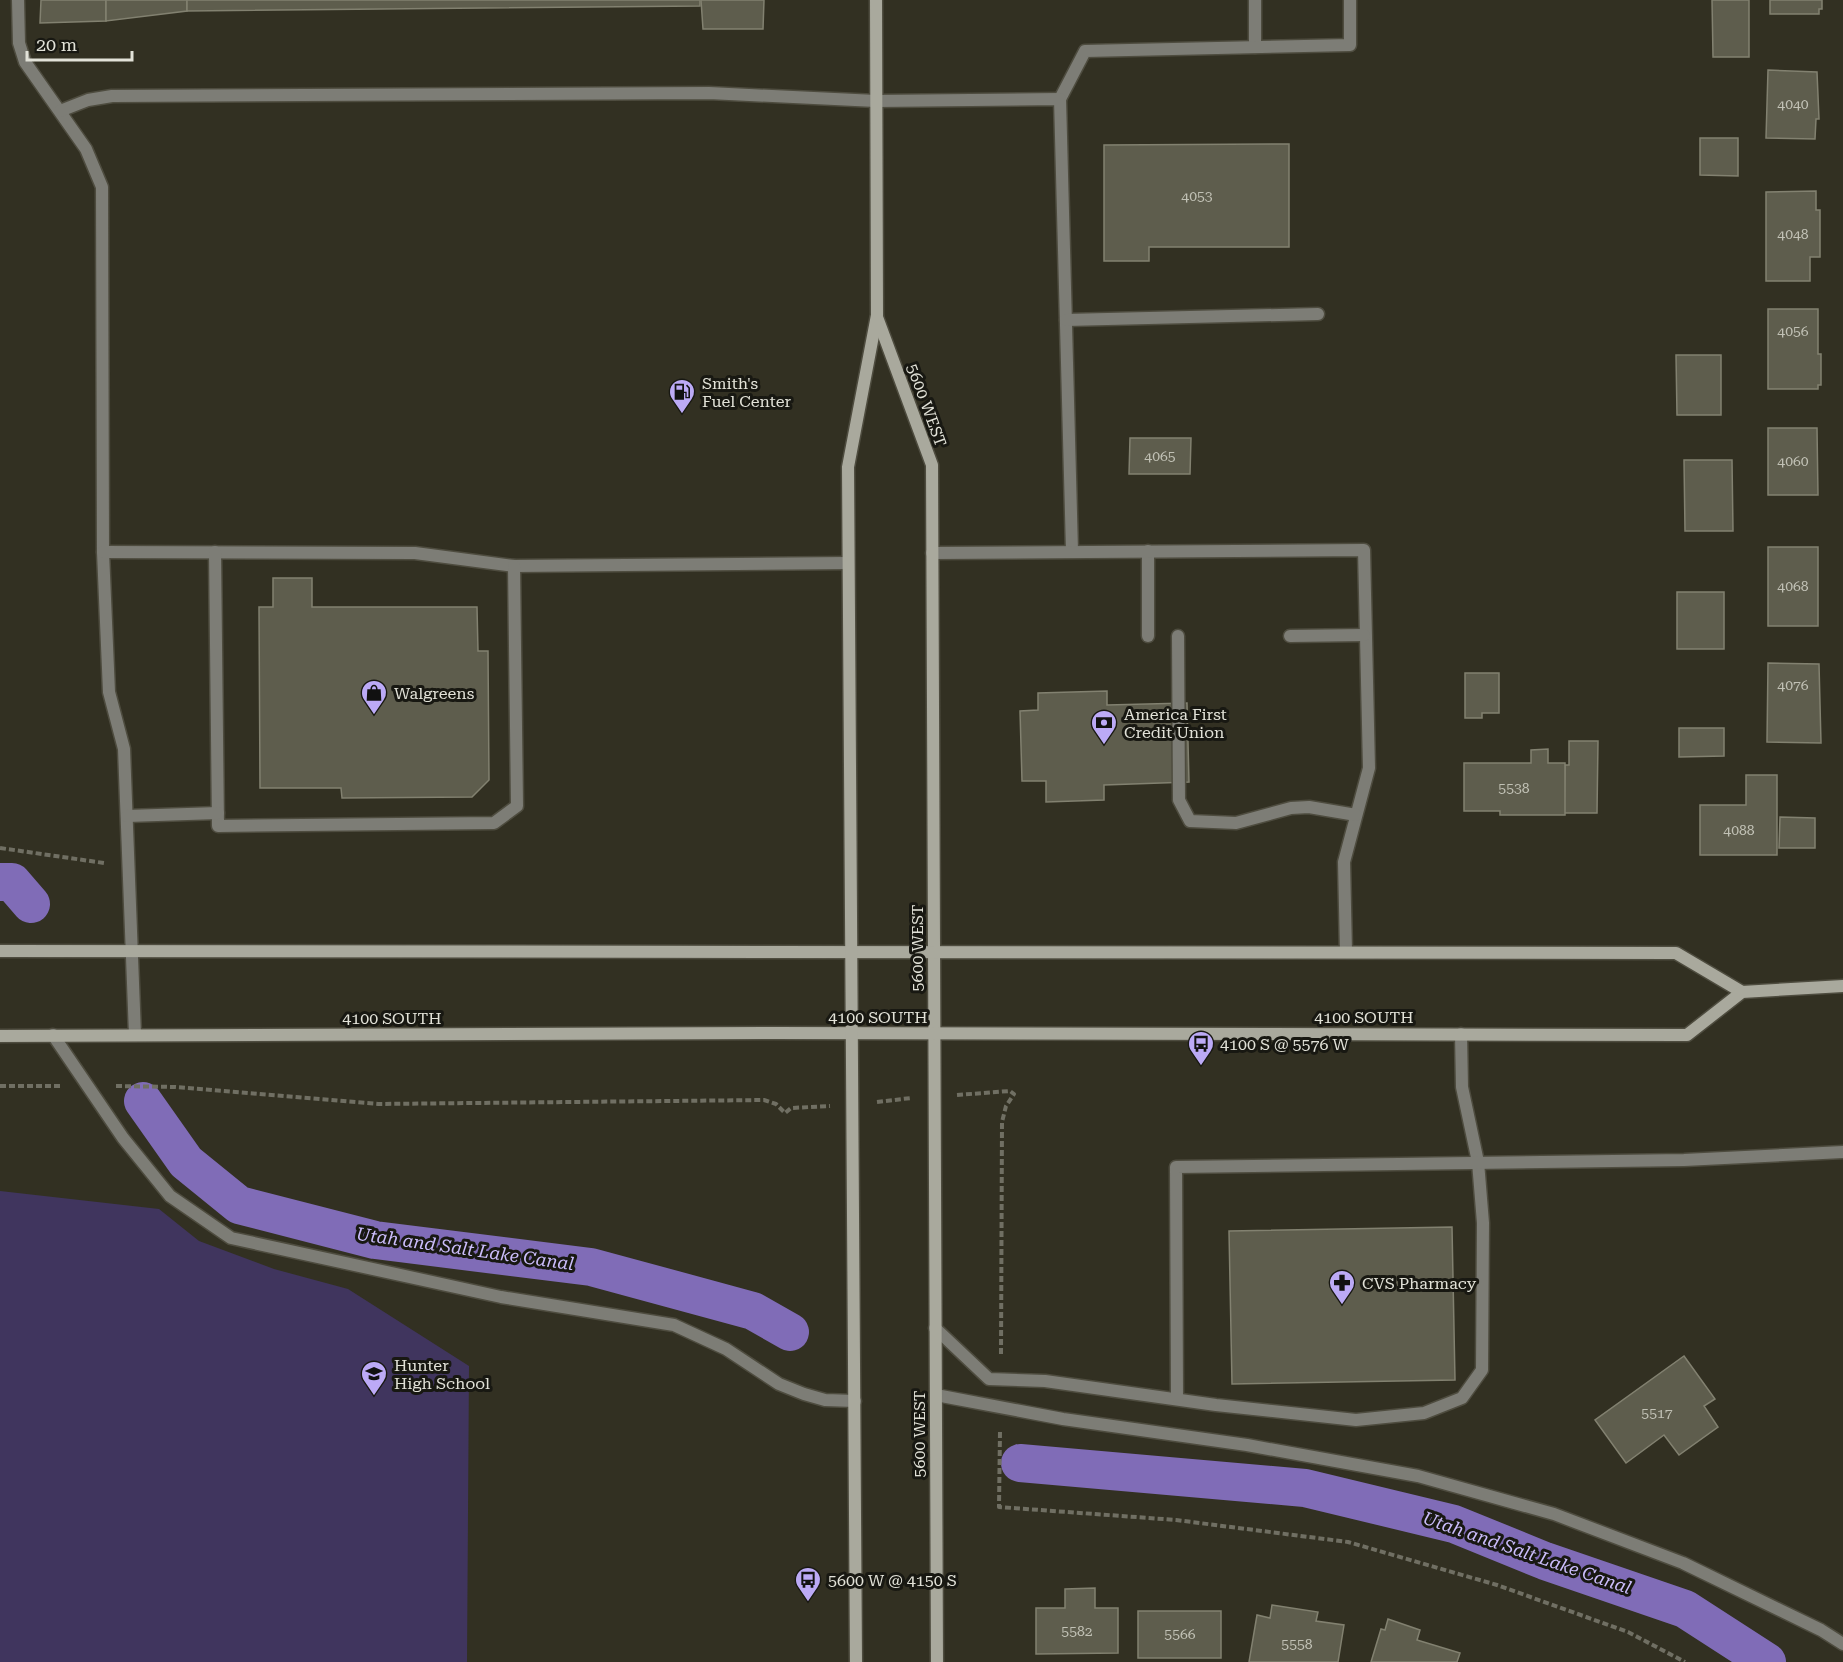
<svg xmlns="http://www.w3.org/2000/svg" width="1843" height="1662" font-family="'Roboto Serif',serif">
  <rect width="100%" height="100%" fill="#323022"/>
  <path fill="#40355e" d="M 0,1191 L 159,1209 L 199,1241 L 274,1269 L 348,1289 L 469,1366 L 467,1662 L 0,1662 Z"/>
  <g fill="none" stroke-linecap="round" stroke-linejoin="round">
    <g stroke="#806cb7" stroke-width="38">
      <path d="M 0,882 L 12,882 L 31,904"/>
      <path d="M 143,1101 L 186,1162 L 239,1205 L 375,1240 L 591,1267 L 753,1311 L 790,1332"/>
      <path d="M 1020,1463 L 1305,1488 L 1454,1524 L 1545,1561 L 1685,1609 L 1767,1662"/>
    </g>
  </g>
  <g fill="#5e5d4d" stroke="#828170" stroke-width="1.5">
    <path d="M 41,0 L 106,0 L 106,21 L 40,23 Z"/>
    <path d="M 106,0 L 187,0 L 187,11 L 106,21 Z"/>
    <path d="M 187,0 L 700,0 L 700,6 L 187,11 Z"/>
    <path d="M 701,0 L 764,0 L 763,29 L 703,29 Z"/>
    <path d="M 1712,0 L 1749,0 L 1749,57 L 1713,57 Z"/>
    <path d="M 1770,0 L 1822,0 L 1822,9 L 1819,9 L 1819,14 L 1770,14 Z"/>
    <path d="M 1768,70 L 1817,72 L 1819,119 L 1816,119 L 1815,139 L 1766,138 Z"/>
    <path d="M 1700,138 L 1738,138 L 1738,176 L 1700,175 Z"/>
    <path d="M 1289,144 L 1289,247 L 1149,247 L 1149,261 L 1104,261 L 1104,145 Z"/>
    <path d="M 1816,191 L 1816,210 L 1820,210 L 1820,257 L 1810,257 L 1810,281 L 1766,281 L 1766,192 Z"/>
    <path d="M 1768,309 L 1818,309 L 1818,354 L 1821,354 L 1821,385 L 1818,385 L 1818,389 L 1768,389 Z"/>
    <path d="M 1676,355 L 1721,355 L 1721,415 L 1677,415 Z"/>
    <path d="M 1768,428 L 1817,428 L 1818,495 L 1768,495 Z"/>
    <path d="M 1130,438 L 1191,438 L 1190,474 L 1129,474 Z"/>
    <path d="M 1684,460 L 1732,460 L 1733,531 L 1685,531 Z"/>
    <rect x="1768" y="547" width="50" height="79"/>
    <path d="M 273,578 L 312,578 L 312,607 L 477,607 L 478,651 L 488,651 L 489,780 L 472,797 L 342,798 L 341,788 L 260,788 L 259,607 L 273,607 Z"/>
    <rect x="1677" y="592" width="47" height="57"/>
    <path d="M 1768,663 L 1819,664 L 1821,743 L 1767,742 Z"/>
    <path d="M 1465,673 L 1499,673 L 1499,713 L 1482,713 L 1482,718 L 1465,718 Z"/>
    <path d="M 1107,691 L 1107,705 L 1187,703 L 1189,782 L 1104,785 L 1104,800 L 1046,802 L 1046,781 L 1022,781 L 1020,711 L 1038,710 L 1038,693 Z"/>
    <path d="M 1679,728 L 1724,728 L 1724,756 L 1679,757 Z"/>
    <path d="M 1569,741 L 1598,741 L 1597,813 L 1564,813 L 1565,765 L 1569,765 Z"/>
    <path d="M 1548,749 L 1548,763 L 1565,763 L 1565,815 L 1500,815 L 1500,811 L 1464,811 L 1464,763 L 1531,763 L 1531,750 Z"/>
    <path d="M 1746,775 L 1777,775 L 1777,855 L 1700,855 L 1700,805 L 1746,805 Z"/>
    <path d="M 1780,817 L 1815,818 L 1815,848 L 1779,848 Z"/>
    <path d="M 1452,1227 L 1455,1380 L 1232,1384 L 1229,1231 Z"/>
    <path d="M 1684,1356 L 1715,1399 L 1704,1406 L 1718,1427 L 1679,1455 L 1664,1435 L 1626,1463 L 1595,1420 Z"/>
    <path d="M 1095,1588 L 1095,1608 L 1118,1608 L 1118,1653 L 1036,1654 L 1036,1608 L 1065,1608 L 1065,1589 Z"/>
    <path d="M 1272,1605 L 1318,1612 L 1316,1621 L 1344,1625 L 1338,1662 L 1249,1662 L 1257,1615 L 1270,1618 Z"/>
    <rect x="1138" y="1611" width="83" height="47"/>
    <path d="M 1388,1619 L 1420,1630 L 1417,1640 L 1460,1653 L 1457,1662 L 1371,1662 L 1381,1629 L 1385,1630 Z"/>
  </g>
  <g fill="none" stroke-linecap="round" stroke-linejoin="round">
    <defs>
      <g id="service">
        <path d="M 18,0 L 19,43 L 25,62 L 86,149 L 102,187 L 103,552 L 109,692 L 124,749 L 135,1035"/>
        <path d="M 1255,0 L 1255,47"/>
        <path d="M 1060,99 L 1085,51 L 1350,45 L 1350,0"/>
        <path d="M 60,111 L 88,100 L 112,96 L 709,93 L 876,101 L 1060,99 L 1072,551"/>
        <path d="M 1066,320 L 1318,314"/>
        <path d="M 1148,551 L 1148,636"/>
        <path d="M 103,552 L 415,553 L 514,566 L 848,563"/>
        <path d="M 215,552 L 218,826 L 494,823 L 517,806 L 514,566"/>
        <path d="M 932,553 L 1364,550 L 1369,768 L 1344,862 L 1346,952"/>
        <path d="M 1178,636 L 1179,800 L 1190,821 L 1236,823 L 1291,808 L 1309,807 L 1356,815"/>
        <path d="M 1290,636 L 1364,635"/>
        <path d="M 127,816 L 218,813"/>
        <path d="M 53,1035 L 123,1138 L 170,1196 L 231,1238 L 501,1297 L 674,1325 L 726,1349 L 779,1384 L 804,1394 L 825,1400 L 855,1401"/>
        <path d="M 935,1328 L 989,1379 L 1045,1381 L 1216,1405 L 1356,1420 L 1424,1413 L 1462,1398 L 1482,1370 L 1483,1223 L 1478,1162 L 1462,1087 L 1461,1034"/>
        <path d="M 936,1395 L 1063,1419 L 1247,1445 L 1418,1476 L 1554,1514 L 1683,1563 L 1821,1630 L 1843,1644"/>
        <path d="M 1177,1397 L 1176,1167 L 1684,1160 L 1843,1152"/>
      </g>
      <g id="secondary">
        <path d="M 877,317 L 932,465 L 937,1662"/>
        <path d="M 0,951 L 1676,953 L 1742,992"/>
        <path d="M 0,1036 L 772,1033 L 1687,1035 L 1742,992 L 1843,986"/>
        <path d="M 856,1662 L 848,467 L 877,315 L 876,0"/>
      </g>
    </defs>
    <use href="#service" stroke="#4e4c3f" stroke-width="15"/>
    <use href="#secondary" stroke="#4e4c3f" stroke-width="15"/>
    <g stroke="#706f63" stroke-width="4" stroke-dasharray="6 3" stroke-linecap="butt">
      <path d="M 0,848 L 104,863"/>
      <path d="M 0,1086 L 60,1086"/>
      <path d="M 116,1086 L 175,1087 L 378,1104 L 764,1100 L 776,1104 L 785,1113 L 791,1108 L 830,1106"/>
      <path d="M 957,1095 L 1010,1091 L 1014,1094 L 1006,1106 L 1002,1122 L 1001,1355"/>
      <path d="M 877,1102 L 911,1098"/>
      <path d="M 1000,1432 L 999,1507 L 1176,1520 L 1348,1542 L 1497,1585 L 1628,1632 L 1685,1662"/>
    </g>
    <use href="#service" stroke="#7d7d76" stroke-width="12"/>
    <use href="#secondary" stroke="#a9a99d" stroke-width="12"/>
  </g>
  <defs>
    <symbol id="fuel-pin" viewBox="-11 -11 22 30"><path d="M0 17L-7.5 6A9.5 9.5 0 1 1 7.5 6Z" fill="#bcaaf6" stroke="#181812"/><path d="M-5.5-6h7V0h2V4h1.3V-2.5L3-4.5l.8-.8L6-3V5H2.5V1h-1V6h-7ZM-4.2-4.7v3.2H.2V-4.7Z" fill="#111"/></symbol>
    <symbol id="shop-pin" viewBox="-11 -11 22 30"><path d="M0 17L-7.5 6A9.5 9.5 0 1 1 7.5 6Z" fill="#bcaaf6" stroke="#181812"/><path d="M-5-2.5h2.3a2.7 3.5 0 0 1 5.4 0H5L5.5 6h-11ZM-1.5-2.5h3a1.5 2.3 0 0 0-3 0Z" fill="#111"/></symbol>
    <symbol id="bank-pin" viewBox="-11 -11 22 30"><path d="M0 17L-7.5 6A9.5 9.5 0 1 1 7.5 6Z" fill="#bcaaf6" stroke="#181812"/><path d="M-6-4H6V4H-6ZM0-2.3a2.3 2.3 0 1 0 0 4.6a2.3 2.3 0 1 0 0-4.6Z" fill="#111"/></symbol>
    <symbol id="bus-pin" viewBox="-11 -11 22 30"><path d="M0 17L-7.5 6A9.5 9.5 0 1 1 7.5 6Z" fill="#bcaaf6" stroke="#181812"/><path d="M-5-6H5V4H4V6H2V4H-2V6H-4V4H-5ZM-3.5-4V0h7V-4ZM-3.5 1.2v1.5H-2V1.2ZM2 1.2v1.5H3.5V1.2Z" fill="#111"/></symbol>
    <symbol id="pharmacy-pin" viewBox="-11 -11 22 30"><path d="M0 17L-7.5 6A9.5 9.5 0 1 1 7.5 6Z" fill="#bcaaf6" stroke="#181812"/><path d="M-2-6h4v4h4v4h-4v4h-4v-4h-4v-4h4Z" fill="#111"/></symbol>
    <symbol id="school-pin" viewBox="-11 -11 22 30"><path d="M0 17L-7.5 6A9.5 9.5 0 1 1 7.5 6Z" fill="#bcaaf6" stroke="#181812"/><path d="M0-5L7-2L0 1L-7-2ZM-4 1L0 2.5L4 1V4Q0 6-4 4Z" fill="#111"/></symbol>
  </defs>
  <g fill-rule="evenodd">
    <use href="#fuel-pin" x="667" y="377" width="30" height="40"/>
    <use href="#shop-pin" x="359" y="678" width="30" height="40"/>
    <use href="#bank-pin" x="1089" y="708" width="30" height="40"/>
    <use href="#bus-pin" x="1186" y="1029" width="30" height="40"/>
    <use href="#pharmacy-pin" x="1327" y="1268" width="30" height="40"/>
    <use href="#school-pin" x="359" y="1359" width="30" height="40"/>
    <use href="#bus-pin" x="793" y="1565" width="30" height="40"/>
  </g>
  <g text-anchor="middle" stroke-width="6" stroke-linejoin="round" paint-order="stroke">
    <g font-size="14" fill="#c1c1b5">
      <text x="1793" y="109">4040</text>
      <text x="1197" y="201">4053</text>
      <text x="1793" y="239">4048</text>
      <text x="1793" y="336">4056</text>
      <text x="1160" y="461">4065</text>
      <text x="1793" y="466">4060</text>
      <text x="1793" y="591">4068</text>
      <text x="1793" y="690">4076</text>
      <text x="1514" y="793">5538</text>
      <text x="1739" y="835">4088</text>
      <text x="1657" y="1418">5517</text>
      <text x="1077" y="1636">5582</text>
      <text x="1180" y="1639">5566</text>
      <text x="1297" y="1649">5558</text>
    </g>
    <g font-size="16" fill="#e2e2d8" stroke="#181812" text-anchor="start">
      <text x="702" y="389">Smith's<tspan x="702" dy="18">Fuel Center</tspan></text>
      <text x="394" y="699">Walgreens</text>
      <text x="1124" y="720">America First<tspan x="1124" dy="18">Credit Union</tspan></text>
      <text x="1220" y="1050">4100 S @ 5576 W</text>
      <text x="1362" y="1289">CVS Pharmacy</text>
      <text x="394" y="1371">Hunter<tspan x="394" dy="18">High School</tspan></text>
      <text x="828" y="1586">5600 W @ 4150 S</text>
    </g>
    <g font-size="16" fill="#e2e2d8" stroke="#181812">
      <text transform="translate(927 405) rotate(70)" y="6">5600 WEST</text>
      <text transform="translate(917 948) rotate(-90)" y="6">5600 WEST</text>
      <text x="878" y="1023">4100 SOUTH</text>
      <text x="1364" y="1023">4100 SOUTH</text>
      <text x="392" y="1024">4100 SOUTH</text>
      <text transform="translate(919 1434) rotate(-90)" y="6">5600 WEST</text>
    </g>
    <g font-size="18" font-style="italic" fill="#cbbdfb" stroke="#181812">
      <text transform="translate(465 1249) rotate(8)" y="6">Utah and Salt Lake Canal</text>
      <text transform="translate(1527 1553) rotate(19)" y="6">Utah and Salt Lake Canal</text>
    </g>
  </g>
  <path d="M27 51v9h105v-9" fill="none" stroke="#e2e2d8" stroke-width="3"/>
  <text x="36" y="51" font-size="18" fill="#e2e2d8" stroke="#181812" stroke-width="4.5" paint-order="stroke">20 m</text>
</svg>
